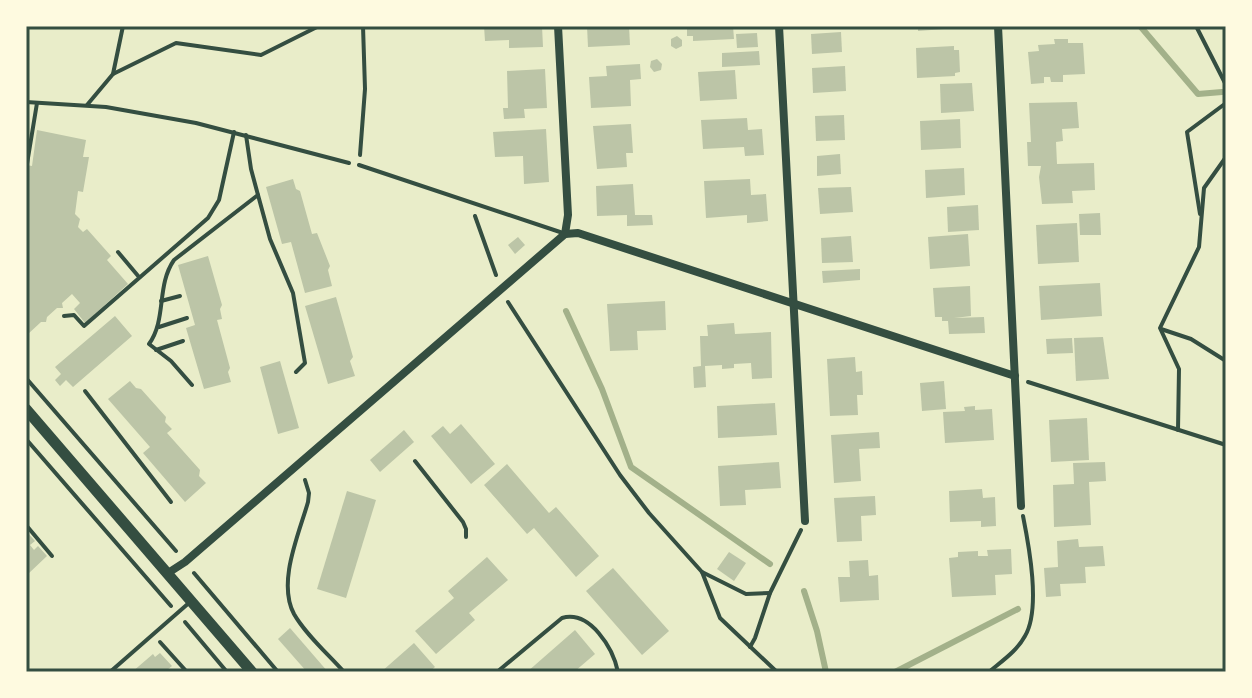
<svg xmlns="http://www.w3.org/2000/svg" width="1252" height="698" font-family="'Alegreya Sans',sans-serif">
  <rect width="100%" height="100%" fill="#e9edc9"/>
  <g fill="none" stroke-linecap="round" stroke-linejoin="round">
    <g stroke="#a3b18a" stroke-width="6">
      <path d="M 1140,26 L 1198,94 L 1222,92"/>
      <path d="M 566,311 L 602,389 L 631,467 L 770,564"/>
      <path d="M 804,591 L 817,631 L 826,672"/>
      <path d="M 895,672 L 1018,609"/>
    </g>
  </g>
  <g fill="#bcc5a7">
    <path d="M 484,26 L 542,26 L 543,47 L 509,48 L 509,40 L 485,41 Z"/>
    <path d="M 587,26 L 629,26 L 630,45 L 588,47 Z"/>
    <path d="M 687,26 L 733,26 L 734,39 L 693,41 L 693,36 L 687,36 Z"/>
    <path d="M 918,26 L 957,26 L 957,28 L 918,31 Z"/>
    <path d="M 841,32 L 842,52 L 812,54 L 811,34 Z"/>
    <path d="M 757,33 L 758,47 L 737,48 L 736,34 Z"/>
    <path d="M 677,36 L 682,40 L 682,46 L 676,49 L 671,46 L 671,39 Z"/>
    <path d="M 1054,39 L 1068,39 L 1068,43 L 1083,43 L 1085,74 L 1063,75 L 1063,82 L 1051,82 L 1050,77 L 1044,77 L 1044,83 L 1031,84 L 1028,52 L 1039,51 L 1038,45 L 1055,44 Z"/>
    <path d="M 954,46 L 954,50 L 959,50 L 960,72 L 955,73 L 955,76 L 917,78 L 916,48 Z"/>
    <path d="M 759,51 L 760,65 L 722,67 L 722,53 Z"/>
    <path d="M 657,59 L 662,64 L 661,70 L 654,72 L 650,67 L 651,61 Z"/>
    <path d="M 640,64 L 641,79 L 630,80 L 631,106 L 591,108 L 589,77 L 607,76 L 606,66 Z"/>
    <path d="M 845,66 L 846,91 L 813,93 L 812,68 Z"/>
    <path d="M 545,69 L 547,108 L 524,109 L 525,118 L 504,119 L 503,108 L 508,108 L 507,71 Z"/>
    <path d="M 735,70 L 737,99 L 700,101 L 698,72 Z"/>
    <path d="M 972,83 L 974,111 L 941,113 L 940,84 Z"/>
    <path d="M 1077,102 L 1079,128 L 1062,129 L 1063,141 L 1056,142 L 1057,164 L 1094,163 L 1095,190 L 1072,191 L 1073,203 L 1042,204 L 1039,177 L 1041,166 L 1028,166 L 1027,142 L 1031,142 L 1029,103 Z"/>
    <path d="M 844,115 L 845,140 L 816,141 L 815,116 Z"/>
    <path d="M 747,118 L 748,130 L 762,129 L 764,155 L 745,156 L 744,147 L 703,149 L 701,120 Z"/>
    <path d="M 960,119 L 961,148 L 921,150 L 920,121 Z"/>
    <path d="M 631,124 L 633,153 L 626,153 L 627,167 L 597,169 L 593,126 Z"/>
    <path d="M 546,129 L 549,182 L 524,184 L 523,156 L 495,157 L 493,132 Z"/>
    <path d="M 37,130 L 86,140 L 83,157 L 89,157 L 83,192 L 78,191 L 75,214 L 80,219 L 78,227 L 83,232 L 87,229 L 111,256 L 107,260 L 128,284 L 85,323 L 74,309 L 80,303 L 72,294 L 62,303 L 63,308 L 57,308 L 47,317 L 46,322 L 41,322 L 28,334 L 26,331 L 26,165 L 32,166 Z"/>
    <path d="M 840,154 L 841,174 L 817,176 L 817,156 Z"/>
    <path d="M 964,168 L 965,195 L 926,198 L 925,170 Z"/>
    <path d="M 293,179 L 296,189 L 300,191 L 312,234 L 317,233 L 330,266 L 328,270 L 332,286 L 305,293 L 291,242 L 282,244 L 266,187 Z"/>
    <path d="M 750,179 L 751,195 L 766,194 L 768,221 L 747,223 L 747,215 L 706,218 L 704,181 Z"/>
    <path d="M 633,184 L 635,215 L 652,215 L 653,225 L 627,226 L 627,215 L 597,216 L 596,186 Z"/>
    <path d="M 851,187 L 853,212 L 820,214 L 818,188 Z"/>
    <path d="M 978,205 L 979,230 L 948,232 L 947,207 Z"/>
    <path d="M 1100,213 L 1101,235 L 1080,235 L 1079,214 Z"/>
    <path d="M 1077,223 L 1079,262 L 1038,264 L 1036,225 Z"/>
    <path d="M 968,234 L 970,266 L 930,269 L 928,237 Z"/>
    <path d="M 851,236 L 853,262 L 822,263 L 821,238 Z"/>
    <path d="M 518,237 L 525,245 L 515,254 L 508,245 Z"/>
    <path d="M 208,256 L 222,305 L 220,309 L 222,319 L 217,320 L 230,368 L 228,372 L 231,382 L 204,389 L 186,328 L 195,325 L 178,265 Z"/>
    <path d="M 860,269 L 860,280 L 823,283 L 822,271 Z"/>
    <path d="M 1100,283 L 1102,316 L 1041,320 L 1039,286 Z"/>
    <path d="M 970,286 L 971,316 L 954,318 L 984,317 L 985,333 L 949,334 L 948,321 L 942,321 L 942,317 L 935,317 L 933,288 Z"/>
    <path d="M 336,297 L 353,357 L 350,361 L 355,376 L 328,384 L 305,306 Z"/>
    <path d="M 665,301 L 666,330 L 637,331 L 638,350 L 610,351 L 607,304 Z"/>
    <path d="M 115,316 L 132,336 L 73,387 L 66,380 L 60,386 L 55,380 L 61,374 L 55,367 Z"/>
    <path d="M 734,323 L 735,334 L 771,332 L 772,378 L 752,379 L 751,363 L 734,364 L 734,368 L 722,369 L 722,365 L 705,366 L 706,387 L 694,388 L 693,367 L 701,366 L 700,336 L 708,336 L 707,325 Z"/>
    <path d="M 1103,337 L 1109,379 L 1076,381 L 1074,338 Z"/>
    <path d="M 1072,338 L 1073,353 L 1047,354 L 1046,339 Z"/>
    <path d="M 855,357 L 856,372 L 862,371 L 863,395 L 857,395 L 858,415 L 830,416 L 827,359 Z"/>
    <path d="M 280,361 L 299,428 L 278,434 L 260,367 Z"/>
    <path d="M 130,381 L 136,388 L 141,389 L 166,417 L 165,422 L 172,429 L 167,433 L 200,470 L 199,476 L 206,483 L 185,502 L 143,453 L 150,447 L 108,399 Z"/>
    <path d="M 944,381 L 946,409 L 922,411 L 920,383 Z"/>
    <path d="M 775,403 L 777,435 L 718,438 L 717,406 Z"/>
    <path d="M 975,406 L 975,410 L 992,409 L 994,440 L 945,443 L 943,412 L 965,411 L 964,407 Z"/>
    <path d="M 1087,418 L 1089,460 L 1051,462 L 1049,420 Z"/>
    <path d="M 461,424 L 495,464 L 471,484 L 431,436 L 443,426 L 450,434 Z"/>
    <path d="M 404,430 L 414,442 L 380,472 L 370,460 Z"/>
    <path d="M 879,432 L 880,448 L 859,449 L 861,481 L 834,483 L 831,435 Z"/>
    <path d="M 779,462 L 781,488 L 745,490 L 746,505 L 720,506 L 718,466 Z"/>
    <path d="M 1105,462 L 1106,481 L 1089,482 L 1091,525 L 1054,527 L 1053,485 L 1074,484 L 1073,463 Z"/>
    <path d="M 507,464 L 549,513 L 556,507 L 599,556 L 576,577 L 534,528 L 527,534 L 484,485 Z"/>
    <path d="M 982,489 L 983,498 L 995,497 L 996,526 L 981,527 L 981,521 L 950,522 L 949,491 Z"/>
    <path d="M 347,491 L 376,500 L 346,598 L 317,589 Z"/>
    <path d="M 875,496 L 876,515 L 861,516 L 862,541 L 837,542 L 834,498 Z"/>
    <path d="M 26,531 L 35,541 L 30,545 L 34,550 L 38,546 L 47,556 L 28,574 L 29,576 L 26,579 Z"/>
    <path d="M 1078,539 L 1079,547 L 1103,546 L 1105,566 L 1085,567 L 1086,583 L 1060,584 L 1061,596 L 1046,597 L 1044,568 L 1058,567 L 1057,541 Z"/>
    <path d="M 1011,549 L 1012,574 L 995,575 L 996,595 L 952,597 L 949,558 L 958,557 L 958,552 L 978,551 L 978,556 L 988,556 L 987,550 Z"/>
    <path d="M 729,552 L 746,563 L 734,581 L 717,569 Z"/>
    <path d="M 487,557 L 508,580 L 469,613 L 475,620 L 436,654 L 415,631 L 454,598 L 448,591 Z"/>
    <path d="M 868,560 L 869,576 L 878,575 L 879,600 L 840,602 L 838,577 L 850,577 L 849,561 Z"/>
    <path d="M 613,568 L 669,631 L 642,655 L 586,591 Z"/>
    <path d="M 290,628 L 328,672 L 307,672 L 278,639 Z"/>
    <path d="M 575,630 L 595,654 L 574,672 L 527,672 Z"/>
    <path d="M 414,643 L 435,667 L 429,672 L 381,672 Z"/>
    <path d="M 160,653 L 172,666 L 167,670 L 169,672 L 132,672 L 153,654 L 155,657 Z"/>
  </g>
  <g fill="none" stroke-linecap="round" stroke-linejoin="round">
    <g stroke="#344e41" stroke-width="4">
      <path d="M 1196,26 L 1226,85"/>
      <path d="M 113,74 L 176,43 L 261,55 L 319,26"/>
      <path d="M 26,102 L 106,107 L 196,123 L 349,163"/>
      <path d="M 87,105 L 113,74 L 123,26"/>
      <path d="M 246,135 L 251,169 L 258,195"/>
      <path d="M 360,155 L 365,89 L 363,26"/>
      <path d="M 26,170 L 37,103"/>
      <path d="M 1200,214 L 1187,132 L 1226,103"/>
      <path d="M 475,216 L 496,275"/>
      <path d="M 118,252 L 139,277"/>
      <path d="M 161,301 L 180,296"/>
      <path d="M 508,302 L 620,475 L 649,513 L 702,572 L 720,618 L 777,672"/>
      <path d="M 64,316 L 74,315 L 84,326 L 208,218 L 219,200 L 234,132"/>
      <path d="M 159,327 L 187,318"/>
      <path d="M 1161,329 L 1191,339 L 1226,361"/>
      <path d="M 156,350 L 183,341"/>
      <path d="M 26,378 L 176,551"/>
      <path d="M 1028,382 L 1226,445"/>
      <path d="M 192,385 L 171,361 L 149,344 C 167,319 156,286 174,260 L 258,195 L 270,239 L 293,293 L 305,363 L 296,372"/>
      <path d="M 85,391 L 171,502"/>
      <path d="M 1178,430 L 1179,369 L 1160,328 L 1199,247 L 1204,188 L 1226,157"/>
      <path d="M 26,439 L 171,606"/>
      <path d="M 415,461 L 463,522 L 466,529 L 466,537"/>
      <path d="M 305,480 L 309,493 L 308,502 C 299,534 277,582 294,614 C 306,635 328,654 344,672"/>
      <path d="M 26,525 L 52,556"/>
      <path d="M 702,572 L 746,594 L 770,593"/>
      <path d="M 194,573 L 278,672"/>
      <path d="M 185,622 L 227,672"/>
      <path d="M 160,642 L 187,672"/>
      <path d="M 750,647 L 755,638 L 770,593 L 801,530"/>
      <path d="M 497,672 L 562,618 C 590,610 613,648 618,672"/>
      <path d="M 989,672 C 1002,661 1017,651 1025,636 C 1041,609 1029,546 1023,516"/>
    </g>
    <g stroke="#344e41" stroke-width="4">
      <path d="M 359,165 L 563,233"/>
      <path d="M 110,672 L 190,602"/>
    </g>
    <g stroke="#344e41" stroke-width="8">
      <path d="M 558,26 L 568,215 L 565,234"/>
      <path d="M 779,26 L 805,521"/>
      <path d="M 998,26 L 1021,506"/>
      <path d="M 168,573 L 185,562 L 565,234 L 578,233 L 1015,376"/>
    </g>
    <path stroke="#344e41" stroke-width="11" d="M 26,409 L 252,672"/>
  </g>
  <rect width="1252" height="698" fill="none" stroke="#fefae0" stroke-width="56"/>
  <rect x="28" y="28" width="1196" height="642" fill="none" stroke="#344e41" stroke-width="3"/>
</svg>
